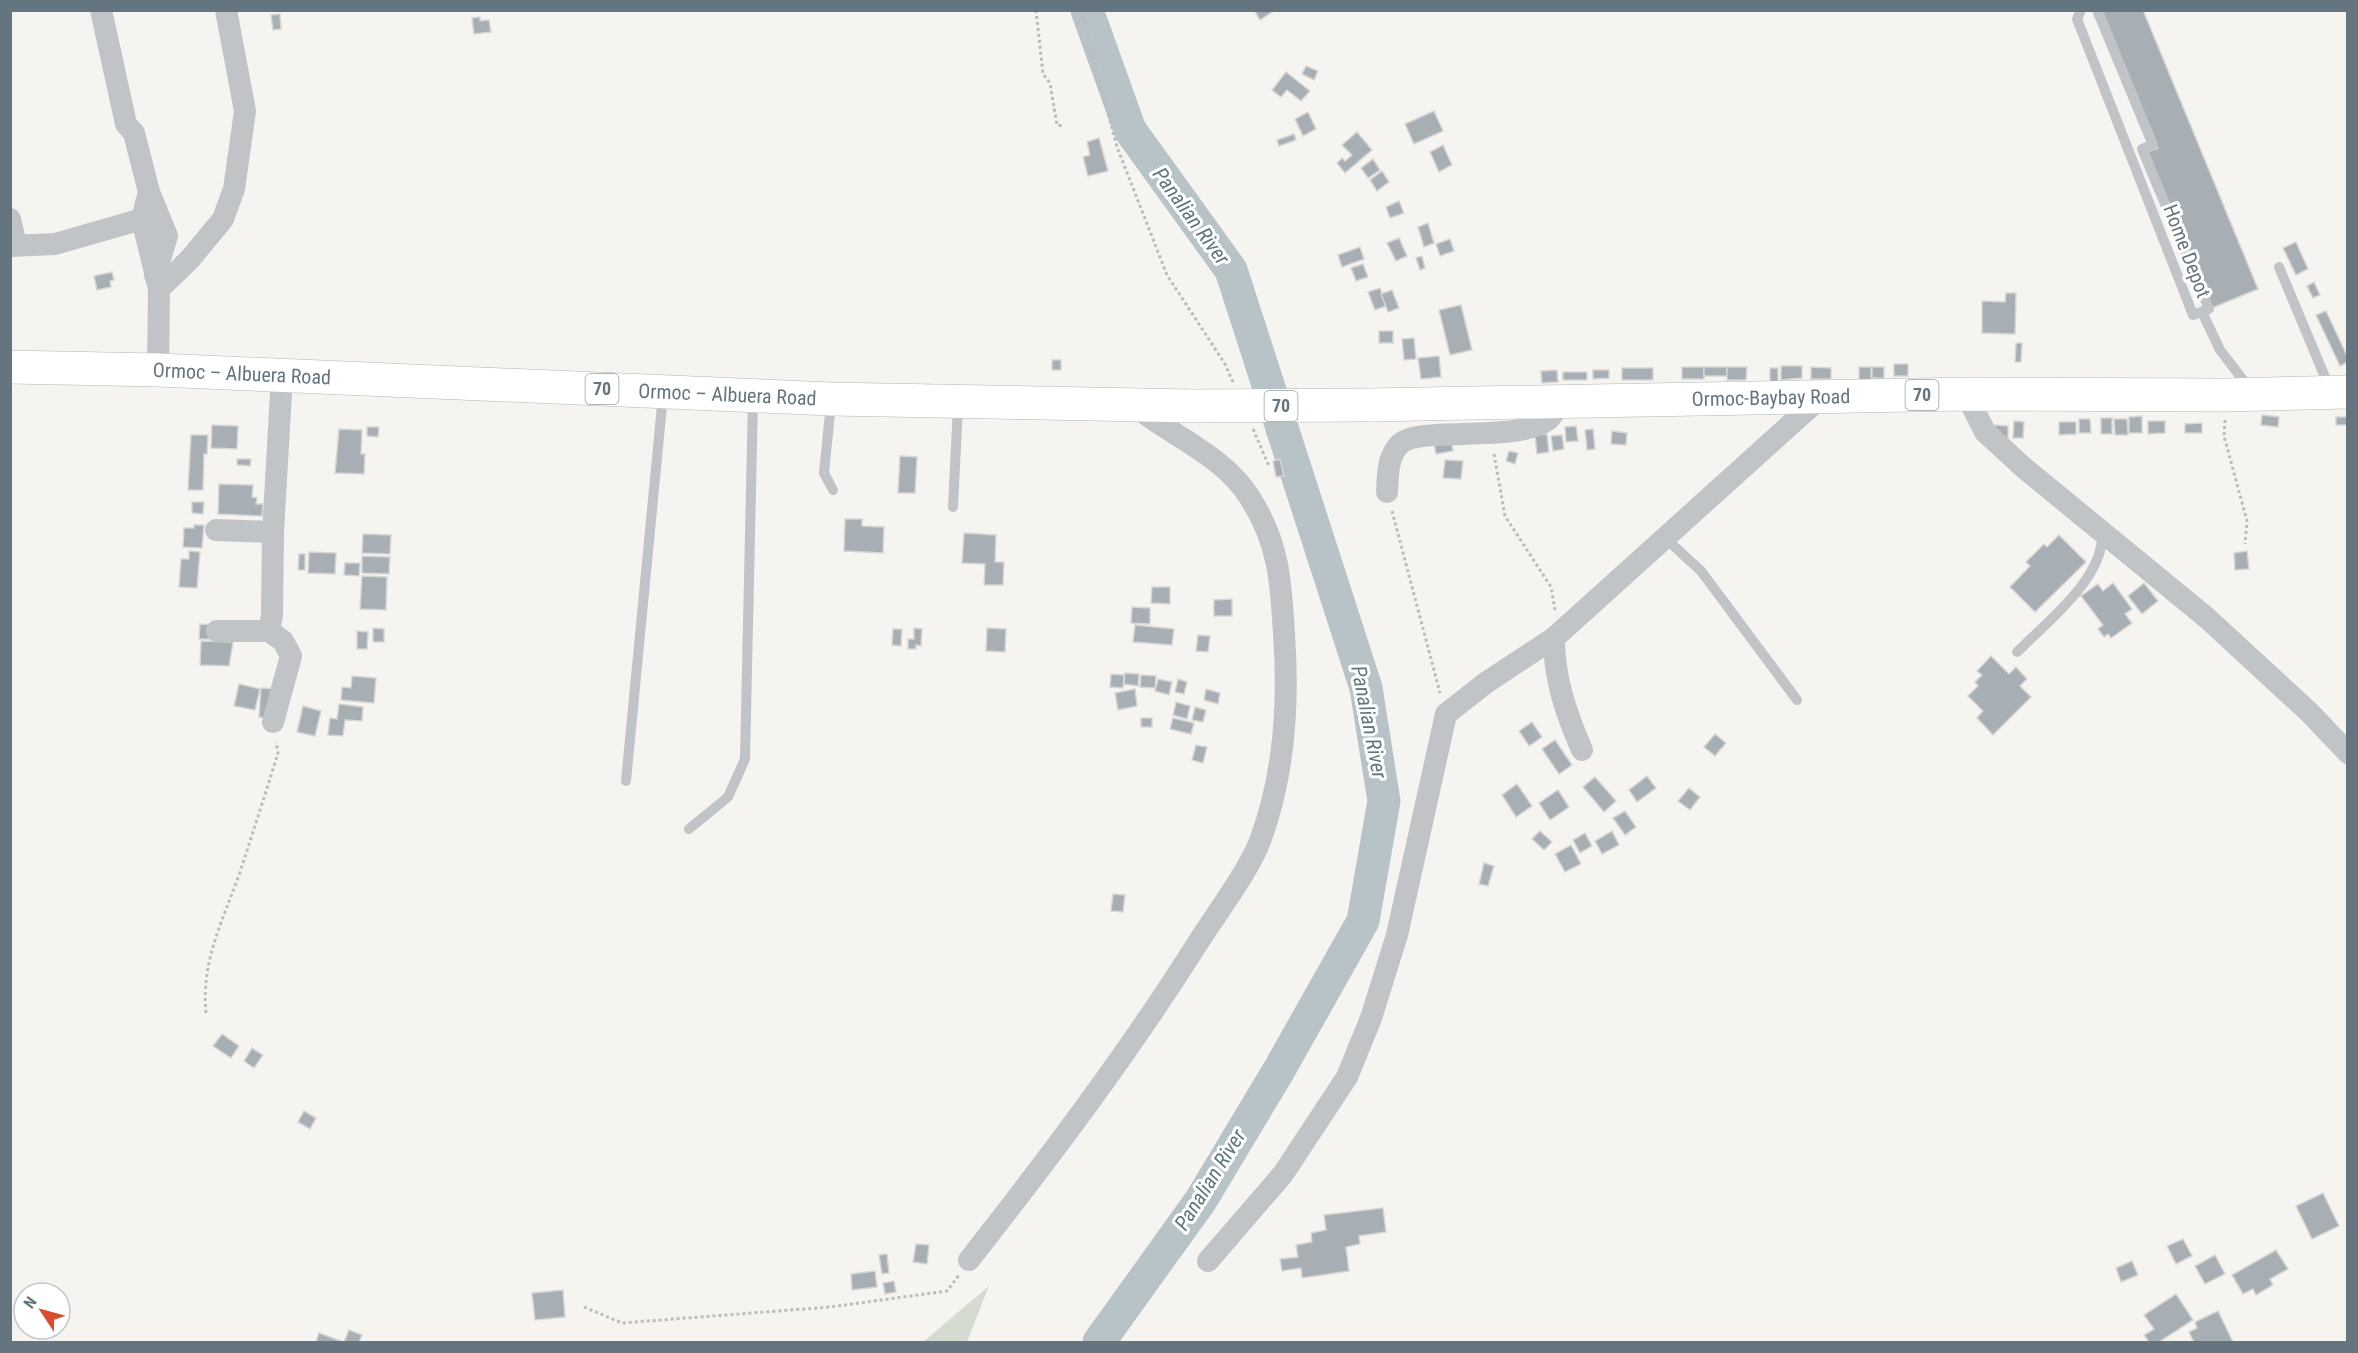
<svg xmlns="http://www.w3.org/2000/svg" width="2358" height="1353" font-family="'Roboto Condensed',sans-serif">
  <rect width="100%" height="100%" fill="#f5f4f1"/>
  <path fill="#d6dbd2" d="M 989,1286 L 967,1342 L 923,1342 Z"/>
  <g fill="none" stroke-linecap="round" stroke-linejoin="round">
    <path stroke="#b7c3c6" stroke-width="33" d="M 1087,10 L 1130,130 L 1231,270 L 1366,688 L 1384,801 L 1363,921 L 1279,1070 L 1201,1200 L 1099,1342"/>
  </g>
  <g fill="#a7afb4" stroke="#d6d6d4" stroke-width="1.5">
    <path d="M 1254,10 L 1271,10 L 1272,12 L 1260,20 Z"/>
    <path d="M 2102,10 L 2143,10 L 2258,289 L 2212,308 L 2148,152 L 2158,148 Z"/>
    <path d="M 280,14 L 281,29 L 273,30 L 271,15 Z"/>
    <path d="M 480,17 L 480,21 L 489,20 L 491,32 L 474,34 L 472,18 Z"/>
    <path d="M 1306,66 L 1318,71 L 1314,80 L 1302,74 Z"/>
    <path d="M 1286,72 L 1310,91 L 1301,101 L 1287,90 L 1281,97 L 1272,90 Z"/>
    <path d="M 1434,111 L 1443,131 L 1414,144 L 1405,124 Z"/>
    <path d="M 1308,112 L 1316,129 L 1303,136 L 1295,119 Z"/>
    <path d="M 1357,132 L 1372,150 L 1345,173 L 1337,163 L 1342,158 L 1345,161 L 1352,155 L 1342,145 Z"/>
    <path d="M 1294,134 L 1296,140 L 1279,146 L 1277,140 Z"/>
    <path d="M 1099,138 L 1108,171 L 1088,176 L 1083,157 L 1090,155 L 1087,142 Z"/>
    <path d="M 1443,145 L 1452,165 L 1439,172 L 1430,152 Z"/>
    <path d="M 1373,159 L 1380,170 L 1368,178 L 1361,168 Z"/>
    <path d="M 1382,171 L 1389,182 L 1377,191 L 1370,180 Z"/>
    <path d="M 1399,201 L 1404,213 L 1390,218 L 1386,207 Z"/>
    <path d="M 1428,223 L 1434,243 L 1424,247 L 1418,227 Z"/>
    <path d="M 1399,238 L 1407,256 L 1396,261 L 1387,243 Z"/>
    <path d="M 1450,239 L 1454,251 L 1440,256 L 1436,244 Z"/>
    <path d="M 2296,242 L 2308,269 L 2296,275 L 2283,248 Z"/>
    <path d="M 1360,247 L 1364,259 L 1342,267 L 1338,255 Z"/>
    <path d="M 1422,256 L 1425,268 L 1420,270 L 1416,258 Z"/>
    <path d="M 1363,264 L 1368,277 L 1356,281 L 1351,268 Z"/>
    <path d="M 112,272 L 114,280 L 110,281 L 111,287 L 97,290 L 94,276 Z"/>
    <path d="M 2314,282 L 2320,295 L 2313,298 L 2307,286 Z"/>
    <path d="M 1380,288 L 1386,306 L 1375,310 L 1368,292 Z"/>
    <path d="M 1392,290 L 1399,308 L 1388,312 L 1381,294 Z"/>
    <path d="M 2006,293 L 2016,293 L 2015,334 L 1982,333 L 1982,301 L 2005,302 Z"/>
    <path d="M 1461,305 L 1472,350 L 1450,355 L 1439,310 Z"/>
    <path d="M 2326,311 L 2348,358 L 2348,362 L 2340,366 L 2316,315 Z"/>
    <rect x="1379" y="331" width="14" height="12"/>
    <path d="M 1414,338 L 1416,359 L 1404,360 L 1402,339 Z"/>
    <path d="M 2016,343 L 2022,343 L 2021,362 L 2015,362 Z"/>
    <path d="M 1439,356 L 1441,377 L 1421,379 L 1418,358 Z"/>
    <rect x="1052" y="360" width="9" height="10"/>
    <rect x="1894" y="364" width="14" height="12"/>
    <path d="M 1781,366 L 1802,366 L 1802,378 L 1781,380 Z"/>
    <rect x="1682" y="367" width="22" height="12"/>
    <rect x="1704" y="367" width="23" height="9"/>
    <path d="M 1727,367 L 1747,367 L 1746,380 L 1727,380 Z"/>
    <path d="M 1811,367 L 1831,368 L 1831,379 L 1811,379 Z"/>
    <rect x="1859" y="367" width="12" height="18"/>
    <rect x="1872" y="367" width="12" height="11"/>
    <rect x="1622" y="368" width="31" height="12"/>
    <rect x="1770" y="368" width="8" height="17"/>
    <path d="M 1557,370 L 1558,382 L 1542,383 L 1541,371 Z"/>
    <path d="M 1593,370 L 1609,370 L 1609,378 L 1593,379 Z"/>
    <rect x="1563" y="372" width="24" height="8"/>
    <path d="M 2262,415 L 2279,417 L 2278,427 L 2261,425 Z"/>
    <path d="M 2142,416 L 2142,433 L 2129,433 L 2129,417 Z"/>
    <rect x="2336" y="417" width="12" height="8"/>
    <rect x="2101" y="418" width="11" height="16"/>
    <path d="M 2079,419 L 2090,419 L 2091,433 L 2079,433 Z"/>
    <path d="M 2114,419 L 2127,419 L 2128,435 L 2115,435 Z"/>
    <path d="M 2014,421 L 2024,422 L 2023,438 L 2013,438 Z"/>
    <path d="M 2148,421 L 2165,421 L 2165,433 L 2148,434 Z"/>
    <path d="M 2059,422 L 2076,422 L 2076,434 L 2059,435 Z"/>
    <path d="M 2202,423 L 2202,433 L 2185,433 L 2185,424 Z"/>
    <path d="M 212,425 L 238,426 L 237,449 L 211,448 Z"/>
    <path d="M 1995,425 L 2008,426 L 2008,438 L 1994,437 Z"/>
    <path d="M 1576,426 L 1578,441 L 1566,442 L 1565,427 Z"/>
    <path d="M 367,427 L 379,427 L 378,437 L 367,436 Z"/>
    <path d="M 339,429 L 362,430 L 361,454 L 365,454 L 364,474 L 335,473 Z"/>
    <path d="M 1593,429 L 1595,449 L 1587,450 L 1585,430 Z"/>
    <path d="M 1612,431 L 1627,433 L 1626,445 L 1611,444 Z"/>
    <path d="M 1547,434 L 1549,452 L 1537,454 L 1535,435 Z"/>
    <path d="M 191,435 L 208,435 L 207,454 L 204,454 L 203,490 L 188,490 Z"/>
    <path d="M 1562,435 L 1564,449 L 1553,451 L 1551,436 Z"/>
    <path d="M 1451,440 L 1453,451 L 1436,454 L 1434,443 Z"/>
    <path d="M 1509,451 L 1518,453 L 1515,464 L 1506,461 Z"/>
    <path d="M 900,456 L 917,457 L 915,493 L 898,493 Z"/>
    <path d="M 237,459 L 251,459 L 250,466 L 237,465 Z"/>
    <path d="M 1280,459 L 1284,476 L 1276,477 L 1273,461 Z"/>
    <path d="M 1445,460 L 1463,461 L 1461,479 L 1443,478 Z"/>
    <path d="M 219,484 L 253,485 L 252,497 L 257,498 L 256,504 L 263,504 L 262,516 L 218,514 Z"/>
    <path d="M 192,502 L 204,502 L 203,514 L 192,513 Z"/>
    <path d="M 845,519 L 862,519 L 862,526 L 884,527 L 883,553 L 844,551 Z"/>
    <path d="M 194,525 L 204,525 L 202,548 L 183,547 L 184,528 L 194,528 Z"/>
    <path d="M 964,533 L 996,535 L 995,562 L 1004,562 L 1003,585 L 984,585 L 985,564 L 962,563 Z"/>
    <path d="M 363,534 L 391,535 L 390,554 L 362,553 Z"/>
    <path d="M 2059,535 L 2086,562 L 2035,612 L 2010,587 L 2030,566 L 2026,562 L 2044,544 L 2047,547 Z"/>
    <path d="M 189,551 L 200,552 L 197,588 L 179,587 L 181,559 L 189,559 Z"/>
    <path d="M 2247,551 L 2249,569 L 2235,570 L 2234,553 Z"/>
    <path d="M 309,552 L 336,553 L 335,574 L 308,573 Z"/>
    <path d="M 299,554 L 305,554 L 305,570 L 298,570 Z"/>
    <path d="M 362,556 L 390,557 L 389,574 L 362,573 Z"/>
    <path d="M 345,563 L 360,563 L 359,576 L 344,575 Z"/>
    <path d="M 362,576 L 387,577 L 386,610 L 360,609 Z"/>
    <path d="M 2113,583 L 2132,609 L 2125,614 L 2132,623 L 2111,638 L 2108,634 L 2104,637 L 2098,629 L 2103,625 L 2081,596 L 2098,584 L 2103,591 Z"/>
    <path d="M 2144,583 L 2158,601 L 2142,614 L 2128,596 Z"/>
    <path d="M 1152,587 L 1170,587 L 1170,604 L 1151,603 Z"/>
    <path d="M 1232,599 L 1232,616 L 1214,616 L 1214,600 Z"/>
    <path d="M 1132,607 L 1150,608 L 1150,624 L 1131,623 Z"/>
    <path d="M 200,624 L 212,625 L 212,639 L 199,639 Z"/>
    <path d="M 1135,625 L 1174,629 L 1172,645 L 1133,642 Z"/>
    <path d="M 373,628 L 384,629 L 384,642 L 373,642 Z"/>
    <path d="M 914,628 L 922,629 L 921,646 L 916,645 L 916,649 L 908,649 L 908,639 L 914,639 Z"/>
    <path d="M 987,628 L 1006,629 L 1005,652 L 986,651 Z"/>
    <path d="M 893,629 L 902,629 L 901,646 L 892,645 Z"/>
    <path d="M 357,631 L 368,632 L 367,649 L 357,649 Z"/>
    <path d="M 1198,635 L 1210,636 L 1208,652 L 1196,651 Z"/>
    <path d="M 201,641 L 233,642 L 229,666 L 200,665 Z"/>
    <path d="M 1991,656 L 2009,674 L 2016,667 L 2027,679 L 2020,686 L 2031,697 L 1993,735 L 1977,718 L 1983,711 L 1968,696 L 1978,686 L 1975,682 L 1982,675 L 1977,671 Z"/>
    <path d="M 1125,673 L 1139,674 L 1138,686 L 1124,684 Z"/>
    <path d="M 1111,674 L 1124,675 L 1123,688 L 1110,687 Z"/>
    <path d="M 1141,675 L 1156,676 L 1155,688 L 1140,687 Z"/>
    <path d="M 352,676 L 376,678 L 374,703 L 341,700 L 342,687 L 351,688 Z"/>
    <path d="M 1158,679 L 1172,682 L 1169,695 L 1155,691 Z"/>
    <path d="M 1178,679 L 1187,682 L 1184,694 L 1175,692 Z"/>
    <path d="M 239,684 L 260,689 L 255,710 L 234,706 Z"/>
    <path d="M 261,688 L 276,689 L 274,718 L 259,717 Z"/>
    <path d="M 1135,689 L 1137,706 L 1118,710 L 1115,693 Z"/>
    <path d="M 1206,689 L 1220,693 L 1218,704 L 1204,700 Z"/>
    <path d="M 1176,702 L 1190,706 L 1187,719 L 1173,715 Z"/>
    <path d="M 339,704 L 363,707 L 362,721 L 345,720 L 343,736 L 328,735 L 330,718 L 337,719 Z"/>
    <path d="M 303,706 L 321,711 L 315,736 L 297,732 Z"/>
    <path d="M 1195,707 L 1206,710 L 1203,722 L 1192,720 Z"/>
    <rect x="1141" y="718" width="11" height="9"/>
    <path d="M 1173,718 L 1194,723 L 1191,734 L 1170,729 Z"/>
    <path d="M 1532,722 L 1542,737 L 1529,746 L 1519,731 Z"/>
    <path d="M 1715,734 L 1726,743 L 1715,756 L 1704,747 Z"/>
    <path d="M 1555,740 L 1572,765 L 1559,774 L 1542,749 Z"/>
    <path d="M 1196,745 L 1207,747 L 1203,763 L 1192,760 Z"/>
    <path d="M 1647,776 L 1656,788 L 1637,802 L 1629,790 Z"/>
    <path d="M 1595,777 L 1616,801 L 1604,812 L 1583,787 Z"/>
    <path d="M 1517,784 L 1532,806 L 1516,817 L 1502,795 Z"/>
    <path d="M 1689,788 L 1700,797 L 1690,810 L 1678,801 Z"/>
    <path d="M 1558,790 L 1569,807 L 1550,820 L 1539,803 Z"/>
    <path d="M 1625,811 L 1636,827 L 1625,835 L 1613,818 Z"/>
    <path d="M 1540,831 L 1552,842 L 1544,850 L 1532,839 Z"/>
    <path d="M 1612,831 L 1619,845 L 1602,854 L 1595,841 Z"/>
    <path d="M 1585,833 L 1592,846 L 1580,853 L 1573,840 Z"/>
    <path d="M 1571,845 L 1581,864 L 1565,872 L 1555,854 Z"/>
    <path d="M 1484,863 L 1494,866 L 1488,886 L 1479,884 Z"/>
    <path d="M 1113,894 L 1125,895 L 1123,912 L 1111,911 Z"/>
    <path d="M 222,1034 L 239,1046 L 231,1058 L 213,1046 Z"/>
    <path d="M 252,1048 L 263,1055 L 254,1068 L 244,1061 Z"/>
    <path d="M 304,1111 L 316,1118 L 310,1129 L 298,1122 Z"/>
    <path d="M 2323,1193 L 2339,1226 L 2312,1239 L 2296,1206 Z"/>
    <path d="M 1383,1208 L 1386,1232 L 1359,1236 L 1360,1244 L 1346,1247 L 1349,1271 L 1302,1278 L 1301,1268 L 1282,1271 L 1280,1259 L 1298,1257 L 1296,1245 L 1312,1242 L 1311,1233 L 1326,1230 L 1324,1215 Z"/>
    <path d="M 2183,1239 L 2192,1256 L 2176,1264 L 2167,1246 Z"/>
    <path d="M 916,1244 L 929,1245 L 927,1264 L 913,1262 Z"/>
    <path d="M 2276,1250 L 2288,1269 L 2270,1279 L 2273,1285 L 2256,1295 L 2253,1289 L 2243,1294 L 2232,1275 Z"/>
    <path d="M 887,1254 L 889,1273 L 882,1274 L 879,1255 Z"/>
    <path d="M 2215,1255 L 2225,1274 L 2205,1284 L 2195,1266 Z"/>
    <path d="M 2132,1261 L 2138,1275 L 2121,1282 L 2116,1268 Z"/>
    <path d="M 875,1271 L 877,1287 L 852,1290 L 851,1274 Z"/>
    <path d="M 894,1281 L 896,1292 L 885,1294 L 883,1283 Z"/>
    <path d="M 563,1290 L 565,1317 L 535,1320 L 532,1293 Z"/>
    <path d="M 2176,1294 L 2193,1320 L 2159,1342 L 2149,1342 L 2144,1335 L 2154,1329 L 2144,1315 Z"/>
    <path d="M 2218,1311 L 2233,1342 L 2194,1342 L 2189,1332 L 2197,1328 L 2195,1322 Z"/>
    <path d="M 349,1330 L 362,1335 L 359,1342 L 344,1342 Z"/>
    <path d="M 319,1333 L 343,1342 L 316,1342 Z"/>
  </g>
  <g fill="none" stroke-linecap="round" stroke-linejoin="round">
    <defs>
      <g id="highway">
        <path id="s1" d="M 10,367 L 158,370 L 831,399 L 1193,406"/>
        <path id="s2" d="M 1369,405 L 1966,394 L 2225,395 L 2348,392"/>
      </g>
    </defs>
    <use href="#highway" stroke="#b1b5b7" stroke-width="34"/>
    <g stroke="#babcbe" stroke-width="3" stroke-dasharray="3 3" stroke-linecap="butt">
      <path d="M 1036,10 L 1043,74 L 1050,83 L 1057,125 L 1063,126"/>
      <path d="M 1081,10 L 1117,147 L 1167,275 L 1225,364 L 1233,382"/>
      <path d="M 2225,420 L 2224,436 L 2247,521 L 2245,544"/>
      <path d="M 1253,429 L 1269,466"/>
      <path d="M 1494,454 L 1505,516 L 1551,587 L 1555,610"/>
      <path d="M 1392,511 L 1440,693"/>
      <path d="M 206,1013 C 201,960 223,921 240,872 C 253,832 266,792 278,753 L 276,742"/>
      <path d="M 584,1307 L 622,1323 L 830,1307 L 947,1291 L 959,1275"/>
    </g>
    <g stroke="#c0c4c7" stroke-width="10">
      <path d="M 2081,10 L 2077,19 L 2193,315 L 2209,309 L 2142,149 L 2153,145 L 2097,10"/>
      <path d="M 2279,267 L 2330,389"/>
      <path d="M 2202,312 L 2220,350 L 2250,389"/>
      <path d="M 831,403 L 824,473 L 833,490"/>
      <path d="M 953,507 L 958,406"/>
      <path d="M 1664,537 L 1701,571 L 1797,700"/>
      <path d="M 2017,652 C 2046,623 2104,578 2102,534"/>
      <path d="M 626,781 L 663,395"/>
      <path d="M 689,829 L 728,797 L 745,759 L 753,399"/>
    </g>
    <g stroke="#c0c4c7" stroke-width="22">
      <path d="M 101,10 L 126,124 L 134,133 L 149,192 L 167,236 L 155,275"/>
      <path d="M 10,219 L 16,245"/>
      <path d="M 142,219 L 159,289 L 158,370"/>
      <path d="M 10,246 L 55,244 L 142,219 L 149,192"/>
      <path d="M 159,289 L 190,259 L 223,219 L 234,189 L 245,111 L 226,10"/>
      <path d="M 1966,394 L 1985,432 L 2023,467 L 2207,618 L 2310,713 L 2348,753"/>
      <path d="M 1387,492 C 1388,475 1387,457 1400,444 C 1419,425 1518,444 1549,419 C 1553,416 1556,408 1559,403"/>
      <path d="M 216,530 L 273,532"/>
      <path d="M 217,631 L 269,631"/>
      <path d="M 1554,638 C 1554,679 1566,713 1582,750"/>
      <path d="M 273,722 L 291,656 L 283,641 L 269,631 L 272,615 L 273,532 L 282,376"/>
      <path d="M 969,1260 C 1050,1157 1129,1052 1199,941 C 1217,913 1249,870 1260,841 C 1285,774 1289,704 1284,634 C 1281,582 1279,543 1250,498 C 1224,455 1169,435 1131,403"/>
      <path d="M 1208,1261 L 1283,1174 L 1347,1077 L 1371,1018 L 1397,935 L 1446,714 L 1487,682 L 1554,638 L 1820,398"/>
    </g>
    <use href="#highway" stroke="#fff" stroke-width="33"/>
    <defs>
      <path id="highway-bridge" d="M 1193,406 L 1369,405"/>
    </defs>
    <use href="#highway-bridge" stroke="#b1b5b7" stroke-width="34" stroke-linecap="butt"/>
    <use href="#highway-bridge" stroke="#fff" stroke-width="33"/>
  </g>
  <g text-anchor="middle" stroke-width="6" stroke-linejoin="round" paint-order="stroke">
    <g fill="#fff" stroke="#939ea6" stroke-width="1.5">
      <rect x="585.5" y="374" width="33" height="30" rx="4.5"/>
      <rect x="1905.5" y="380" width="33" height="30" rx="4.5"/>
      <rect x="1264.5" y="391" width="33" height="30" rx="4.5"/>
    </g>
    <g font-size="18" font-weight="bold" fill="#657580">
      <text x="602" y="395">70</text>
      <text x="1922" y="401">70</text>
      <text x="1281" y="412">70</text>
    </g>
    <g font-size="20" fill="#657580" stroke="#fff">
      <text transform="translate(2187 251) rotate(69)" y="7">Home Depot</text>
      <text dy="7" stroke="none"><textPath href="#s1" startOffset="232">Ormoc – Albuera Road</textPath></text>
      <text dy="7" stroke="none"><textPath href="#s1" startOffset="718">Ormoc – Albuera Road</textPath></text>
      <text dy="7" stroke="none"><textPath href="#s2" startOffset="402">Ormoc-Baybay Road</textPath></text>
    </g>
    <g font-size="21" font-style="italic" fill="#61777e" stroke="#fff">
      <text transform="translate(1191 216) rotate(54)" y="7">Panalian River</text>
      <text transform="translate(1369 722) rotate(79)" y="7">Panalian River</text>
      <text transform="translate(1210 1180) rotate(-58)" y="7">Panalian River</text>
    </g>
  </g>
  <rect width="2358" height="1353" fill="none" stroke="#657580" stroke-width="24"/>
  <g transform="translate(42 1311) rotate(306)"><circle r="28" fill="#ffffff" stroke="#c1c8cc" stroke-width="1.5"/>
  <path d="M0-4.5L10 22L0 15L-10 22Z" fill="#d84d2d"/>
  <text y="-9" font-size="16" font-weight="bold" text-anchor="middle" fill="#657580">N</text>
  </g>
</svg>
